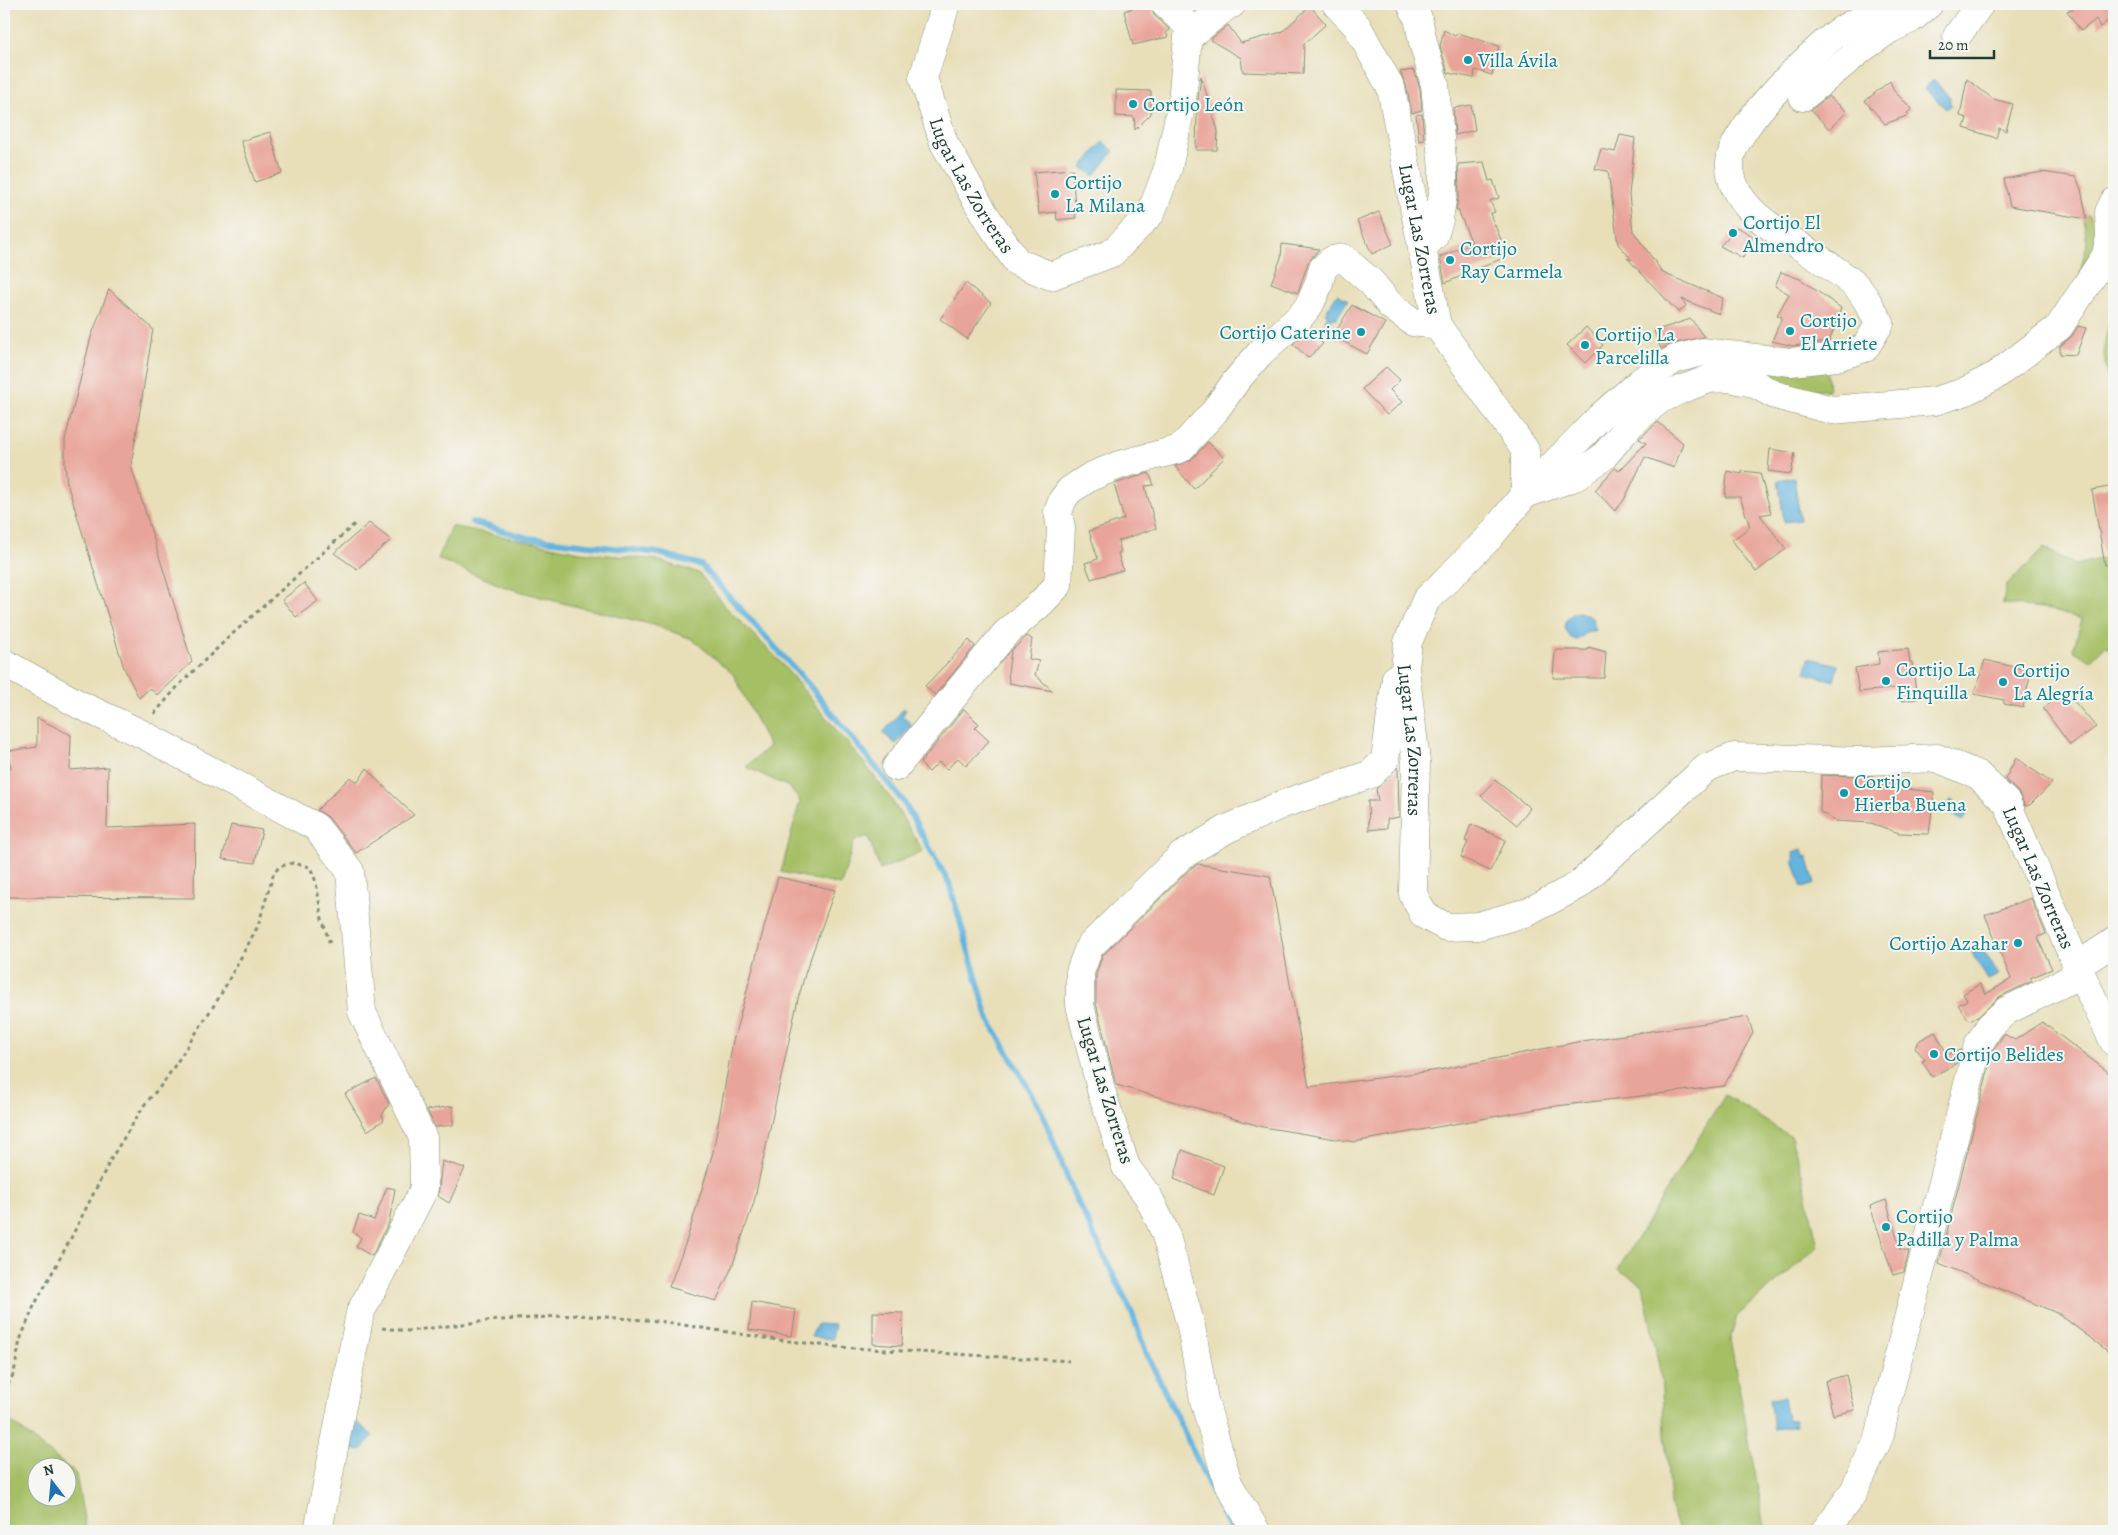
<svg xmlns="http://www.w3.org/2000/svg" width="2118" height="1535" font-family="Alegreya,serif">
  <rect width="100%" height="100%" fill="#f6f6f2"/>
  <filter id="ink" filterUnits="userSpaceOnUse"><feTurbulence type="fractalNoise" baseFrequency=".02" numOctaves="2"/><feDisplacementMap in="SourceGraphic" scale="10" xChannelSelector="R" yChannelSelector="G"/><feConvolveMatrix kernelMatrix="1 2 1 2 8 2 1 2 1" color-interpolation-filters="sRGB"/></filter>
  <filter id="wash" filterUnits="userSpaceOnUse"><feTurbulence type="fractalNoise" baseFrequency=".0096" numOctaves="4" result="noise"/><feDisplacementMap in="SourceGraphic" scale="20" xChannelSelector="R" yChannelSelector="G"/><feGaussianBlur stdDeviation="1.12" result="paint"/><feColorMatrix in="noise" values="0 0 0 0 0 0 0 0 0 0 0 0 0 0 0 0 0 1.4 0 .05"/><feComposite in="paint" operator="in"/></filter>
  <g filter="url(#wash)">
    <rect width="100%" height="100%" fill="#e8dfb9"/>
    <g fill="#a5bf65" stroke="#627e4c" fill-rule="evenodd">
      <path d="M 2089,214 L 2100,227 L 2099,242 L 2080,274 L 2087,243 L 2083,218 Z"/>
      <path d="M 2114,302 L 2114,417 L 2103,351 Z"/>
      <path d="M 1691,364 L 1826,366 L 1829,390 L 1801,391 L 1710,373 L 1564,475 L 1603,421 Z"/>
      <path d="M 451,526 L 580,552 L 656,560 L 699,573 L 723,604 L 777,658 L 868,768 L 891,799 L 923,851 L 880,870 L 868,836 L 854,841 L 841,885 L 781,872 L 800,801 L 789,787 L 746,767 L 769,746 L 733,674 L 692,639 L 654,625 L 558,602 L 505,587 L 438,559 Z"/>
      <path d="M 2044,548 L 2076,565 L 2114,555 L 2114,649 L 2105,646 L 2090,661 L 2073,650 L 2082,619 L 2042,608 L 2003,604 L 2006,586 Z"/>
      <path d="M 1725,1095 L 1791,1137 L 1802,1174 L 1818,1247 L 1737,1316 L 1730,1340 L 1766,1531 L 1678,1531 L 1670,1505 L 1661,1377 L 1643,1285 L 1618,1269 Z"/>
      <path d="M 8,1419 L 76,1474 L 86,1531 L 4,1531 L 4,1443 ZM 38,1468 L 68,1468 L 68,1498 L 38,1498 Z"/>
    </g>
    <g fill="#63b4de" stroke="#417889">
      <path d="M 1934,80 L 1950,98 L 1950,103 L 1952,105 L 1946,109 L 1924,88 Z"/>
      <path d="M 1103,142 L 1114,151 L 1094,176 L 1082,167 Z"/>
      <path d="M 1337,294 L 1348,300 L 1336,319 L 1332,317 L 1328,324 L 1325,321 L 1328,315 L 1325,313 Z"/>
      <path d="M 1794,477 L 1800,520 L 1784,522 L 1778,480 Z"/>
      <path d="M 1580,612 L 1592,618 L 1595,631 L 1589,631 L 1577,640 L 1571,638 L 1565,628 C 1566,618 1571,613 1580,612 Z"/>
      <path d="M 1809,658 L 1838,665 L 1834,681 L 1805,673 Z"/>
      <path d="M 904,708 L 906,710 L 902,716 L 912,725 L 896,744 L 883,733 Z"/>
      <path d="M 1951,800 L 1969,810 L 1963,821 L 1945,811 Z"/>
      <path d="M 1802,849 L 1804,857 L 1807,856 L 1815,884 L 1802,888 L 1793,860 L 1795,859 L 1793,852 Z"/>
      <path d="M 1976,946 L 1981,951 L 1983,950 L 1999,975 L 1988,980 L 1973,955 L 1973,949 Z"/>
      <path d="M 817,1324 L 835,1325 L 832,1339 L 811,1337 Z"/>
      <path d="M 1784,1397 L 1788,1421 L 1795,1420 L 1796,1426 L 1774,1429 L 1769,1399 Z"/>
      <path d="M 357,1422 L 373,1436 L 360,1451 L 351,1449 Z"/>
    </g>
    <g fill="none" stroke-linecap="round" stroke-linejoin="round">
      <path stroke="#63b4de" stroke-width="6" d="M 472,522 L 528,538 L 658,553 L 701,565 L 809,685 L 903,801 L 949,883 L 988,1018 L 1042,1112 L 1073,1192 L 1132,1313 L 1146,1352 L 1231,1531"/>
    </g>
    <g id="blocks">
      <g fill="#e9a49a">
        <path d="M 1145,4 L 1150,4 L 1154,15 L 1170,30 L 1166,33 L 1168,37 L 1133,45 L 1124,11 Z"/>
        <path d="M 2074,4 L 2114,4 L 2114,16 L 2100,27 L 2096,19 L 2081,31 L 2067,11 L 2074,8 Z"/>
        <path d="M 1310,6 L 1326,24 L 1304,44 L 1303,74 L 1243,72 L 1241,58 L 1210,40 L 1228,25 L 1241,43 L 1282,32 Z"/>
        <path d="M 1444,30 L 1455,36 L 1458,33 L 1499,46 L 1492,75 L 1475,70 L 1474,78 L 1448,73 L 1440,46 Z"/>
        <path d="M 1414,70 L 1420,88 L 1422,110 L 1412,113 L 1406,85 L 1400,72 Z"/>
        <path d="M 1201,76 L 1218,131 L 1217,150 L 1196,150 L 1197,108 Z"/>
        <path d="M 1967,79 L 1993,99 L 2013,104 L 2006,131 L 1999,128 L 1996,138 L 1964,128 L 1967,118 L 1960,116 Z"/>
        <path d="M 1890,81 L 1894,91 L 1912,109 L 1907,113 L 1909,115 L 1885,124 L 1865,101 Z"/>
        <path d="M 1116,90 L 1151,91 L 1151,114 L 1135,130 L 1134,117 L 1116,116 Z"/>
        <path d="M 1829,96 L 1847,112 L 1829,129 L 1811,110 Z"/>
        <path d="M 1471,105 L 1475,130 L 1455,135 L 1453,108 Z"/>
        <path d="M 1422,114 L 1424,140 L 1419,141 L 1416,115 Z"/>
        <path d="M 270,132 L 282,173 L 255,182 L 241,141 Z"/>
        <path d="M 1620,135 L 1635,138 L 1629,195 L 1633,231 L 1663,273 L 1723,298 L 1719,314 L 1682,299 L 1686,306 L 1678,312 L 1627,258 L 1632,260 L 1618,244 L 1608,171 L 1595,169 L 1601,149 L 1615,152 Z"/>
        <path d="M 1484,162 L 1489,181 L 1493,180 L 1499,198 L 1490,201 L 1495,212 L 1490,214 L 1508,256 L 1445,283 L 1440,257 L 1472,243 L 1458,210 L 1456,210 L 1459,193 L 1458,164 Z"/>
        <path d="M 1072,169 L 1076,218 L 1057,220 L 1056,212 L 1039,214 L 1034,172 Z"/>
        <path d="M 2042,172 L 2076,177 L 2081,189 L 2087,219 L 2010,206 L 2004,179 Z"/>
        <path d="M 1379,212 L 1393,244 L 1372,254 L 1357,221 Z"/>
        <path d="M 1737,227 L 1753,236 L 1743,258 L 1720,246 Z"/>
        <path d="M 1282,244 L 1319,249 L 1308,263 L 1298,293 L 1271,283 L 1281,258 Z"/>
        <path d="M 1781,272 L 1800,279 L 1841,308 L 1829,342 L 1793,346 L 1772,341 L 1782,317 L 1777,315 L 1789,294 L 1775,286 Z"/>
        <path d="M 966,283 L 991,303 L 967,339 L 940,319 Z"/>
        <path d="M 109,289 L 153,329 L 131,466 L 192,662 L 157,695 L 150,688 L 139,698 L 124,668 L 67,483 L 65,465 L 65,440 L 91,337 Z"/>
        <path d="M 1352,305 L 1385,323 L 1367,354 L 1333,336 Z"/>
        <path d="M 1691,319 L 1704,337 L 1671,344 L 1661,349 L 1654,331 Z"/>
        <path d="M 2078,326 L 2086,328 L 2076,355 L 2060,354 L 2060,346 L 2072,336 Z"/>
        <path d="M 1586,327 L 1603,345 L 1585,363 L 1567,345 Z"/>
        <path d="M 1309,330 L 1323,344 L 1308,358 L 1293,344 Z"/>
        <path d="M 1386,367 L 1400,380 L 1390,390 L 1402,402 L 1387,415 L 1362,389 Z"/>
        <path d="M 1658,422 L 1683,443 L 1674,468 L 1645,457 L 1624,500 L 1615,511 L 1595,490 L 1615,468 L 1619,471 L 1646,443 L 1639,439 Z"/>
        <path d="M 1208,442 L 1224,458 L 1194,489 L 1175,466 L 1191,460 Z"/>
        <path d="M 1770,449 L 1795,453 L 1791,474 L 1768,471 Z"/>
        <path d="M 1727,471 L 1742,474 L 1742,471 L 1760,473 L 1771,513 L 1760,515 L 1786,549 L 1756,572 L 1732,540 L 1750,527 L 1740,497 L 1725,497 Z"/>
        <path d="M 1149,473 L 1154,485 L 1145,486 L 1156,528 L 1118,541 L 1121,552 L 1118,553 L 1123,570 L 1091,579 L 1085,563 L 1098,559 L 1089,531 L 1124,519 L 1114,484 Z"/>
        <path d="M 2114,486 L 2114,564 L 2105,565 L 2092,490 Z"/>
        <path d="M 369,523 L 391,540 L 357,569 L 334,553 Z"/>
        <path d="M 304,583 L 318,601 L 296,617 L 282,600 Z"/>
        <path d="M 1027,636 L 1032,639 L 1029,659 L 1039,661 L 1035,675 L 1053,691 L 1009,683 L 1008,672 L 1011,651 Z"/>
        <path d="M 969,640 L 975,646 L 935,695 L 925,686 Z"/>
        <path d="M 1588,647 L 1606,652 L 1604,678 L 1553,678 L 1555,650 L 1588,650 Z"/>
        <path d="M 1908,649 L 1910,662 L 1912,662 L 1917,699 L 1901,701 L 1898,688 L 1859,692 L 1855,668 L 1879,664 L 1878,652 Z"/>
        <path d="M 1985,660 L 2031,671 L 2023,708 L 2004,704 L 2004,700 L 1974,694 Z"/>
        <path d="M 2067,693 L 2096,727 L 2070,745 L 2043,708 Z"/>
        <path d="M 964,709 L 979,724 L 975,728 L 989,741 L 966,766 L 958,758 L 947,769 L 939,762 L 929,772 L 920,763 Z"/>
        <path d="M 37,718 L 71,735 L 70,770 L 108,767 L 107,828 L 195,824 L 194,898 L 4,897 L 4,768 L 11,768 L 8,751 L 37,747 Z"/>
        <path d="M 2016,758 L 2052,783 L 2030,805 L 2025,806 L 2018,792 L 2005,779 Z"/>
        <path d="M 1398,767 L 1399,817 L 1387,819 L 1387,828 L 1369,830 L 1368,801 L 1378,801 L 1376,789 Z"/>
        <path d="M 367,768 L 377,780 L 414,815 L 356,853 L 328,817 L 317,810 L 350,777 L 358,782 Z"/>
        <path d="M 1821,775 L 1873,776 L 1870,785 L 1934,792 L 1929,834 L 1899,833 L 1871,823 L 1835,821 L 1820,812 Z"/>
        <path d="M 1495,780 L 1530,808 L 1517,825 L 1481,796 Z"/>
        <path d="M 1471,824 L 1506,840 L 1490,871 L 1461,857 L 1468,842 L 1465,841 Z"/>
        <path d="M 231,825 L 262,830 L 255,863 L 222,859 Z"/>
        <path d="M 1198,864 L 1270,876 L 1309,1087 L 1439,1070 L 1582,1041 L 1748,1017 L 1753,1033 L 1724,1086 L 1548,1107 L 1354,1142 L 1263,1127 L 1116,1085 L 1096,1003 L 1096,975 L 1102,956 L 1191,868 Z"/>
        <path d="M 778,877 L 835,890 L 806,971 L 798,999 L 754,1202 L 732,1267 L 716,1301 L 669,1287 L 687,1239 L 713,1152 L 733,1041 Z"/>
        <path d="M 2031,898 L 2046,934 L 2037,937 L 2052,969 L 2030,978 L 2032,981 L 1999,997 L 1978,1017 L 1969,1020 L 1958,1005 L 1967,1000 L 1963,994 L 1980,984 L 1986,994 L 2011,979 L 1985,915 Z"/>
        <path d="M 2042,1022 L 2108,1072 L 2114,1079 L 2114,1356 L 2059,1314 L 1939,1263 L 1993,1051 L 2004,1034 L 2015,1040 Z"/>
        <path d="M 1935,1032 L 1947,1054 L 1961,1050 L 1957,1063 L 1932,1077 L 1922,1061 L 1925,1060 L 1915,1047 L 1920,1040 Z"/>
        <path d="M 376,1078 L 389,1104 L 382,1115 L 384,1120 L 367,1131 L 345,1094 Z"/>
        <path d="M 453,1106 L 453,1125 L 435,1127 L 427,1110 Z"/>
        <path d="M 1182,1150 L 1224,1166 L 1214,1195 L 1174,1179 Z"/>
        <path d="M 442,1161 L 465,1168 L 449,1203 L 438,1196 Z"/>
        <path d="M 387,1187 L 395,1189 L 389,1222 L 372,1256 L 356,1247 L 361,1238 L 353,1232 L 359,1215 L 374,1220 Z"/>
        <path d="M 1886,1200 L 1900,1249 L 1909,1251 L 1904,1272 L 1893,1275 L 1870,1206 Z"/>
        <path d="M 752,1302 L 796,1310 L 792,1336 L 749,1330 Z"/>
        <path d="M 873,1312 L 903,1313 L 902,1346 L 873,1344 Z"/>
        <path d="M 1846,1375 L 1855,1410 L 1833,1415 L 1825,1381 Z"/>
      </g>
    </g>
  </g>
  <g filter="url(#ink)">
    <use href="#blocks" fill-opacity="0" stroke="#848e76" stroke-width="1"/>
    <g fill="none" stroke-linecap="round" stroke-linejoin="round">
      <defs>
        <g id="minor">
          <path id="s1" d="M 946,4 L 923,78 L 944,143 L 985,215 L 1017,262 L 1051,276 L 1112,253 L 1151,213 L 1168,168 L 1182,102 L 1188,37 L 1228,5 L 1232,4"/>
          <path d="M 1165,4 L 1195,32"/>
          <path id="s2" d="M 1336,4 L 1357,26 L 1391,88 L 1437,325 L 1525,450 L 1525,494 L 1575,477 L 1603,457 L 1631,424 L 1659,400 L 1680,390 L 1709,379 L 1729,378 L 1753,383 L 1775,395 L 1832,410 L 1935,401 L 1964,392 L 1995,376 L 2059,327 L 2105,257 L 2110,238 L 2109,212 L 2114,202"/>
          <path d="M 1411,4 L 1418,18 L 1423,42 L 1435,85 L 1443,170 L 1443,193 L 1439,220 L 1434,236 L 1422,248"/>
          <path id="s3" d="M 1889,4 C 1875,16 1855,20 1840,31 C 1812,51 1731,129 1730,162 C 1729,189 1748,210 1767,224 C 1796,245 1828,262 1855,285 C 1865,294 1872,311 1880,323 L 1865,348 L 1837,357 L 1791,362 L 1702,352 L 1675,359 L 1640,382 L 1600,417 L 1525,494 L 1488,539 L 1426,600 L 1408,642 L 1405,668 L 1416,762 L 1413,894 L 1424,915 L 1446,927 L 1478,926 L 1528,912 L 1579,885 L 1706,768 L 1734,757 L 1864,761 L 1937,758 L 1978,775 L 2007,803 L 2077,966 L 2114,1042"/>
          <path d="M 1957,36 L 1980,4"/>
          <path d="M 1803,97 L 1864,47 L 1890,29 L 1911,19 L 1929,4"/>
          <path d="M 4,663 L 80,705 L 142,734 L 316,827 L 350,871 L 362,1012 L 423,1138 L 424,1189 L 360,1313 L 318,1531"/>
          <path d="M 896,767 L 1005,634 L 1041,603 L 1058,585 L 1061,528 L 1058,512 L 1063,499 L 1070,490 L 1090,477 L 1119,465 L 1180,449 L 1214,412 L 1236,381 L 1260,353 L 1300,317 L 1310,304 L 1318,286 L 1323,268 L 1332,260 L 1343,258 L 1371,282 L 1391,306 L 1413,322 L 1437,325"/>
          <path d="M 2077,966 L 2114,942"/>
          <path d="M 1256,1531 L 1228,1483 L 1204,1400 L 1191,1326 L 1165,1232 L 1148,1196 L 1126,1167 L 1101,1090 L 1080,1005 L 1080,972 L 1089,947 L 1181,856 L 1227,829 L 1283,804 L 1371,774 L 1385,760 L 1396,678"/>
          <path d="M 1825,1531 L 1853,1493 L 1880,1435 L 1886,1405 L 1978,1045 L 1990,1026 L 2006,1011 L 2071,979 L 2077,966"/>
        </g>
      </defs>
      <use href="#minor" stroke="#848e76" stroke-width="29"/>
      <g stroke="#848e76" stroke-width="3" stroke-dasharray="4 4" stroke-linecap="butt">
        <path d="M 154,714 L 180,684 L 228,638 L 357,522"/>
        <path d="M 382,1328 L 409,1331 L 487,1321 L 577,1315 L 658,1321 L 772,1339 L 837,1347 L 1069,1361"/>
        <path d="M 4,1392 L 14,1373 L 20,1340 L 34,1306 L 71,1238 L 112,1157 L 145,1104 L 164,1082 L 220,996 L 258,926 L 274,872 L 281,866 L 293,863 L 310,867 L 316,882 L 322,919 L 330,944"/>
      </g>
      <use href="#minor" stroke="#fff" stroke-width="28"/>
    </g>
  </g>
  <g fill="#0f9aa8" stroke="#f6f6f2" stroke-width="2">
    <circle cx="1468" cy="60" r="5"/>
    <circle cx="1133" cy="104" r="5"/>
    <circle cx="1055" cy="194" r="5"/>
    <circle cx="1733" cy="233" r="5"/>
    <circle cx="1450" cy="260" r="5"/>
    <circle cx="1790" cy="331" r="5"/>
    <circle cx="1361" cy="332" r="5"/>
    <circle cx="1585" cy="345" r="5"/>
    <circle cx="1886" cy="681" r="5"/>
    <circle cx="2003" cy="682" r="5"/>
    <circle cx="1844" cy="793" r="5"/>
    <circle cx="2018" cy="943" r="5"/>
    <circle cx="1934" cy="1054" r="5"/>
    <circle cx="1886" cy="1227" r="5"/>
  </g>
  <g text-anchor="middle" stroke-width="4" stroke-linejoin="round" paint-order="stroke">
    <g font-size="20" fill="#0d838f" stroke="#f6f6f2" text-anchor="start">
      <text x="1478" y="67">Villa Ávila</text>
      <text x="1143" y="111">Cortijo León</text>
      <text x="1065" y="189">Cortijo<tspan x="1065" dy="23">La Milana</tspan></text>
      <text x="1743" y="229">Cortijo El<tspan x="1743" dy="23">Almendro</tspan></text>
      <text x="1460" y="255">Cortijo<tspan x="1460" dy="23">Ray Carmela</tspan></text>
      <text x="1800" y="327">Cortijo<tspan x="1800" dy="23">El Arriete</tspan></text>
      <text x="1351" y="339" text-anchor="end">Cortijo Caterine</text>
      <text x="1595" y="341">Cortijo La<tspan x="1595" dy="23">Parcelilla</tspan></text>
      <text x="1896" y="676">Cortijo La<tspan x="1896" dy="23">Finquilla</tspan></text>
      <text x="2013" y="677">Cortijo<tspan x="2013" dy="23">La Alegría</tspan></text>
      <text x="1854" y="788">Cortijo<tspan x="1854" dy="23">Hierba Buena</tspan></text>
      <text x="2008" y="950" text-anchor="end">Cortijo Azahar</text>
      <text x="1944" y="1061">Cortijo Belides</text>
      <text x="1896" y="1223">Cortijo<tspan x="1896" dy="23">Padilla y Palma</tspan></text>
    </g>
    <g font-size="20" fill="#1f3d34" stroke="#f6f6f2">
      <text dy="7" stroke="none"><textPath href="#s1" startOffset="196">Lugar Las Zorreras</textPath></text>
      <text dy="7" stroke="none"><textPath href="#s2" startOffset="255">Lugar Las Zorreras</textPath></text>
      <text dy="7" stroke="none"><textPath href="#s3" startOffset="1172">Lugar Las Zorreras</textPath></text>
      <text dy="7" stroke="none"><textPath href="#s3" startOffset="2088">Lugar Las Zorreras</textPath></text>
      <text transform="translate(1106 1090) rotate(73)" y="7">Lugar Las Zorreras</text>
    </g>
  </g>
  <rect width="2118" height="1535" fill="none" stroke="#f6f6f2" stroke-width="20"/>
  <g transform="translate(52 1482) rotate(344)"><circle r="24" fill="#f6f6f2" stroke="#a0aca6"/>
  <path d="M0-4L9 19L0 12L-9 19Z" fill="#1f6fb2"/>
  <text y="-8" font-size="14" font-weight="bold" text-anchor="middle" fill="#1f3d34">N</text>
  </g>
  <path d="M1930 50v8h64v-8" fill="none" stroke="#1f3d34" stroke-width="2.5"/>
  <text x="1938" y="50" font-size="15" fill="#1f3d34" stroke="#f6f6f2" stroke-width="4" paint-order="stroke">20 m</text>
</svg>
